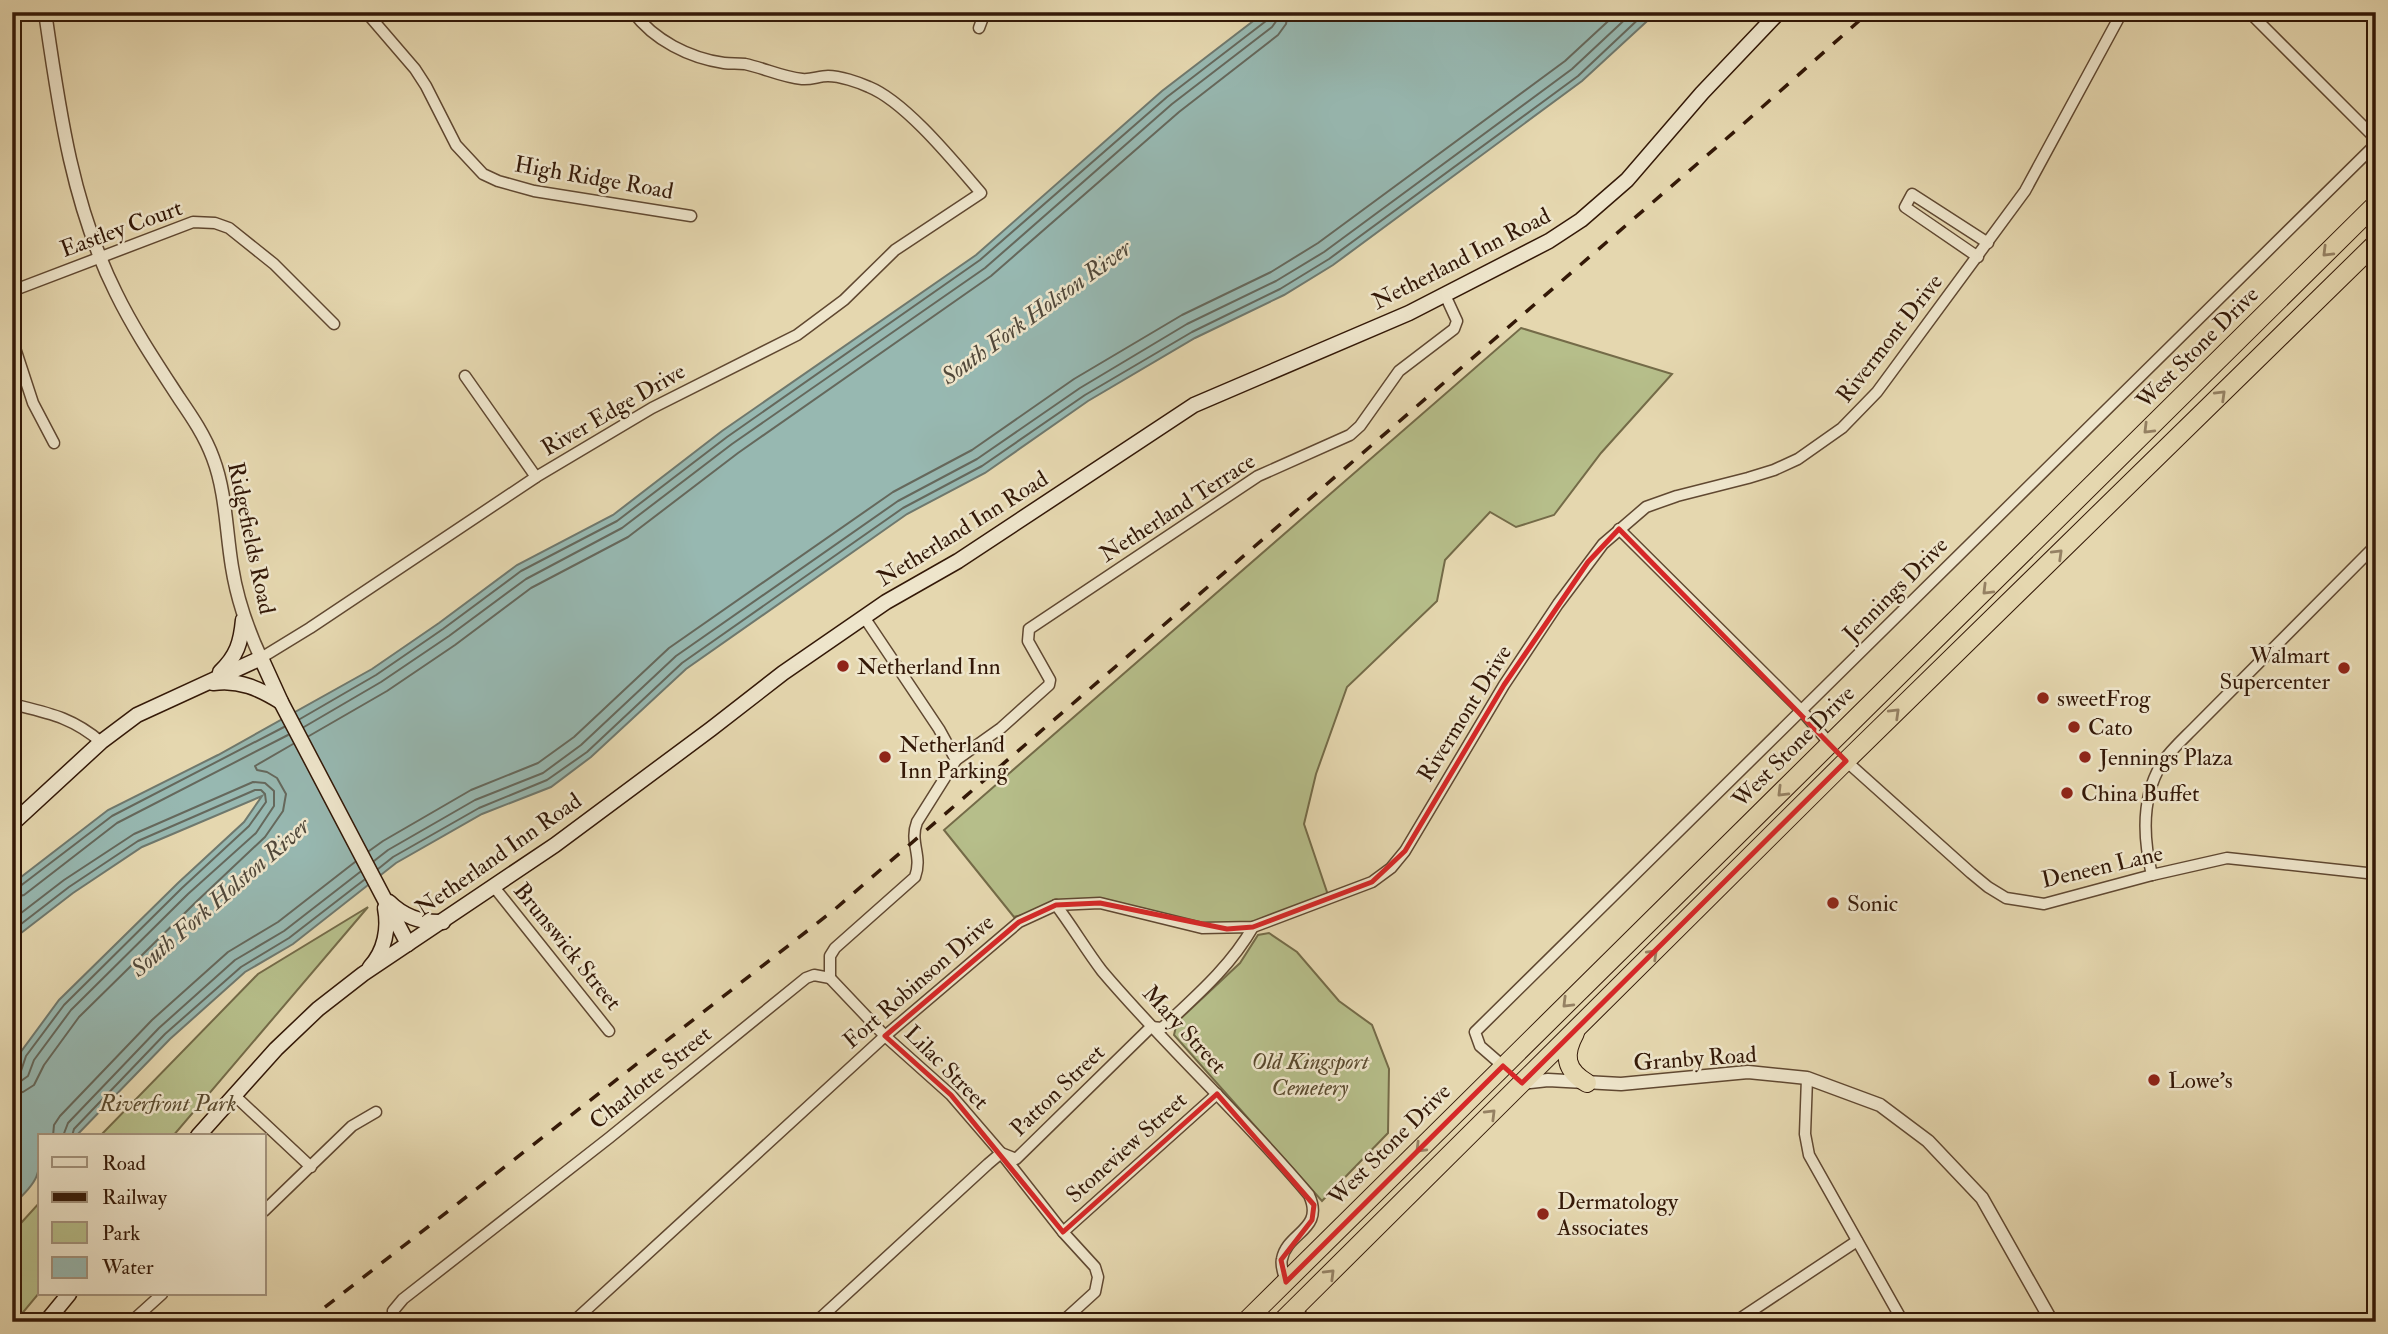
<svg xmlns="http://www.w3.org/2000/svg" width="2388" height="1334" font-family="'IM FELL Double Pica',serif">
  <rect width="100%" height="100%" fill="#e5d7af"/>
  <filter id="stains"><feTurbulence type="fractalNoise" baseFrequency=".00286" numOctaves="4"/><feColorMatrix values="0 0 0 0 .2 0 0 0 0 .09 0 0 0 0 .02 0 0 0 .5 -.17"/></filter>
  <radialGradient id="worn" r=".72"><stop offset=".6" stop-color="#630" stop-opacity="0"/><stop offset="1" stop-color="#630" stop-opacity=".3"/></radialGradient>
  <g fill="#b6be8a" stroke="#746b48" stroke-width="2">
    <path d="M 1521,328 L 1672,374 L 1601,453 L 1554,515 L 1516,527 L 1490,512 L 1445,560 L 1437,601 L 1347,687 L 1316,774 L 1304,824 L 1329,898 L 1253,927 L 1227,929 L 1100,903 L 1056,905 L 1014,917 L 944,830 Z"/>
    <path d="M 368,907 L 173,1136 L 100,1136 L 258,974 Z"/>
    <path d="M 1269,933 L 1297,952 L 1339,1001 L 1372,1025 L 1389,1069 L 1388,1133 L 1322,1201 L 1174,1035 L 1177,1022 L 1240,963 L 1258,935 Z"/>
    <path d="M 40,1202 L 40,1292 L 15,1322 L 12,1322 L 12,1233 Z"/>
  </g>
  <path fill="#97b8b1" stroke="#6f786d" stroke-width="2" d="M 1265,12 L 1657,12 L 1582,81 L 1333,265 L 1284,295 L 1195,338 L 1088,401 L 985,473 L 907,514 L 686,669 L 591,757 L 551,787 L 482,814 L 396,863 L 293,944 L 245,972 L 170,1039 L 76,1136 L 40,1136 C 40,1177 41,1177 12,1206 L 12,1075 L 20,1053 L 59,1000 L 178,883 L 244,822 L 262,796 L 142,847 L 73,893 L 12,940 L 12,884 L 108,810 L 218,755 L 372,669 L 439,623 L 517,565 L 613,515 L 722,431 L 976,255 L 1162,91 Z"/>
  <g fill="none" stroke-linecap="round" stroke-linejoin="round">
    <g stroke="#65685c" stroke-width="2">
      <path d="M 300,719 L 376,675 L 443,629 L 521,571 L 617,521 L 727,437 L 980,260 L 1167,97 L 1266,21 L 1269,12"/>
      <path d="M 304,727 L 381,682 L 449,636 L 526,579 L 622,528 L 732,444 L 985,268 L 1172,104 L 1272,27 L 1277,20 L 1278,12"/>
      <path d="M 309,736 L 387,691 L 455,645 L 531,588 L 628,537 L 738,453 L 991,276 L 1179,112 L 1278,35 L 1286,24 L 1288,12"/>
      <path d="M 369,851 L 383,841 L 471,790 L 538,763 L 574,737 L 669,648 L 893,492 L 972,450 L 1074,379 L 1182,315 L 1271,272 L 1318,243 L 1565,61 L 1618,12"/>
      <path d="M 374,861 L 388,850 L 475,800 L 543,773 L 581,745 L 676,656 L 898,501 L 977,459 L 1080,388 L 1187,324 L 1276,281 L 1324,252 L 1572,69 L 1633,12"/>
      <path d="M 378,869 L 393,857 L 479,808 L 547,780 L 587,752 L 682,663 L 903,508 L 982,466 L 1085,395 L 1192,332 L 1280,289 L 1329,259 L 1578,76 L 1646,12"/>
      <path d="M 12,889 L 19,887 L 112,816 L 284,727"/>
      <path d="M 12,898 L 24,895 L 117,823 L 288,735"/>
      <path d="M 12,920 L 64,880 L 134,834 L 253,782 L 265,783 L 274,791 L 274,806 L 256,833 L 188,894 L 71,1010 L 34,1060 L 28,1076 L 21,1081 L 12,1083"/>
      <path d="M 12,931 L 69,887 L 138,841 L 255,790 L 261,790 L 265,794 L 266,802 L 249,826 L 182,888 L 64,1005 L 26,1056 L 21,1071 L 12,1074"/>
      <path d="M 12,1094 L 23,1092 L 34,1085 L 44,1065 L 79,1017 L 196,902 L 265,837 L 283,811 L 286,794 L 277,778 L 267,772 L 257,770 L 255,766 L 293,744"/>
      <path d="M 53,1136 L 54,1125 L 60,1116 L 152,1020 L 228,952 L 278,922 L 355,862"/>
      <path d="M 63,1136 L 68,1123 L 159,1028 L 235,960 L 284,931 L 360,872"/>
      <path d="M 72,1136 L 74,1129 L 165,1034 L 241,967 L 289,938 L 364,880"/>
    </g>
    <defs>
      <g id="minor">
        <path d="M 366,12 L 415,69 L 426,86 L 456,145 L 483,174 L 498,181 L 534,191 L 691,216"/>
        <path d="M 2249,12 L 2376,139"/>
        <path d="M 979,28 L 985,12"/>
        <path d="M 1978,257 L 1905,207 L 1912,194 L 1988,243"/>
        <path d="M 12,291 L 193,222 L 215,223 L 229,228 L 274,264 L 334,324"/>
        <path d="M 12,339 L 33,403 L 54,443"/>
        <path d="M 465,376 L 536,477"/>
        <path d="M 1619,529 L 1802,711 L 1830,744"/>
        <path d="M 261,658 L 310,628 L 536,477 L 652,408 L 797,335 L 844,300 L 895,250 L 981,193 C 955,163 906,102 869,87 C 858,82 840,76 828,76 C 819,76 811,80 802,79 C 782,77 764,68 745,64 C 738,63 731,64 724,63 C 689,58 654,40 633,12"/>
        <path d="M 12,704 C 48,713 72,717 101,742"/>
        <path d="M 956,760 L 1001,728 L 1049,685 L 1050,680 L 1028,641 L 1029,629 L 1258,476 L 1350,435 L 1360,426 L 1399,371 L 1454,329 L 1457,321 L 1445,295"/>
        <path d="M 1846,761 L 1971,873 L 1988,887 L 2006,898 L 2044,904 L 2152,875 L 2227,858 L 2376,874"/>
        <path d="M 2152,875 C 2143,838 2141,797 2162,763 C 2170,751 2182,740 2192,730 L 2376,545"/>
        <path d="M 494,887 L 609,1031"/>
        <path d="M 1056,905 C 1072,926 1086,950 1102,971 C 1168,1049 1244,1117 1309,1195 C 1325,1230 1287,1232 1282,1259 C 1280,1265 1284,1275 1286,1282"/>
        <path d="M 830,978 L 885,1036 L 951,1095 L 1001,1153 L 1063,1232 L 1095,1267 L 1098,1277 L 1095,1292 L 1062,1322"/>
        <path d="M 1503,1066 L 1480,1046 L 1475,1032 L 2376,144"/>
        <path d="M 1807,1078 L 1805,1134 L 1809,1155 L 1903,1322"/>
        <path d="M 234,1095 L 311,1167"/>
        <path d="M 264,1211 L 352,1126 L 376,1112"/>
        <path d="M 1063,1232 L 1217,1094"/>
        <path d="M 1295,1308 L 1307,1322"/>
        <path d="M 131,1322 L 162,1294"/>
        <path d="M 398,1322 L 393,1311 L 403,1299 L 609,1138 L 806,978 L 814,975 L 830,978 L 830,956 L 835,948 L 915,877 C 923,855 909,843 917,822 L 956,760 L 939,729 L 864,617"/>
        <path d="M 573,1322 L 885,1036 L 1019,922 L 1056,905 L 1100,903 L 1202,928 L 1253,927 L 1372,882 L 1391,868 L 1405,851 L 1504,685 L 1558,604 L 1603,544 L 1646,507 L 1677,496 L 1748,478 L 1774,470 L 1798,459 L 1842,428 L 1877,392 L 2025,191 L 2122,12"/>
        <path d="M 816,1322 L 988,1164 L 1001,1153 L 1016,1159 L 1151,1027 L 1162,1028 C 1196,996 1230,967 1253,927"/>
        <path d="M 1735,1322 L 1857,1241"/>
      </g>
      <g id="tertiary">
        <path d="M 45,12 C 59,109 72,205 116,293 C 134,330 157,364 179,398 C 192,417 205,436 213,458 C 226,492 226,531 232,567 C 237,599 247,628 261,658"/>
        <path d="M 1522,1083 L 1548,1080 L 1621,1084 L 1748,1072 L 1807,1078 L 1880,1105 L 1928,1141 L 1982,1198 L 2052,1322"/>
      </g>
      <g id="secondary">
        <path d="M 220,672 C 237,656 241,642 243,620"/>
        <path d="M 213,683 C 239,679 260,689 281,702"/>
        <path d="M 12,824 L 101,742 L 137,715 L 261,658 L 281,702 L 408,944"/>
        <path d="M 389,902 C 404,917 421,923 443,922"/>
        <path d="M 370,967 C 385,951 389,928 385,908"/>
        <path d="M 198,1136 L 276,1049 L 318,1009 L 363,974 L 555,845 L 711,729 L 783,673 L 886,602 L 958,561 L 1194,405 L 1409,313 L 1549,241 L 1581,220 L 1627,180 L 1702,93 L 1779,12"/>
        <path d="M 46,1322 L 69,1294"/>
      </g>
      <g id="trunk">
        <path d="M 1575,1033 C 1563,1055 1565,1070 1587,1083"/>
        <path d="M 1245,1322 L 2376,204"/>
        <path d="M 1281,1322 L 1846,761 L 2376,243"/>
      </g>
    </defs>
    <use href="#minor" stroke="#604831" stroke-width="13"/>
    <use href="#tertiary" stroke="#604831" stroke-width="15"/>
    <use href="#secondary" stroke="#331807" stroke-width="17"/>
    <use href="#trunk" stroke="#331807" stroke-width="20"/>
    <use href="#minor" stroke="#eee5cb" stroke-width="10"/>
    <use href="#tertiary" stroke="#eee5cb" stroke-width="12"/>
    <use href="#secondary" stroke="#eee5cb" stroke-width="14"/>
    <use href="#trunk" stroke="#e5d7af" stroke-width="18"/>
    <path stroke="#331807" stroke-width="3.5" stroke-dasharray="12 12" stroke-linecap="butt" d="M 306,1322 L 834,910 L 1741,126 L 1869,12"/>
  </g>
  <defs><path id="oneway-chevron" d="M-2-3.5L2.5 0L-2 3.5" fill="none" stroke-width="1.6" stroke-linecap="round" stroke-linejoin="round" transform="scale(1.75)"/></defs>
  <g stroke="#958163">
    <use href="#oneway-chevron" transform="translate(2327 252) rotate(135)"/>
    <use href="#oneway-chevron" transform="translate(2221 395) rotate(-44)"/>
    <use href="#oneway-chevron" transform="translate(2148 429) rotate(135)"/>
    <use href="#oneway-chevron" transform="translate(2058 554) rotate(-44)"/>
    <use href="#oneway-chevron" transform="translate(1987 590) rotate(135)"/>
    <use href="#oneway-chevron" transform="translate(1895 713) rotate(-44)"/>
    <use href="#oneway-chevron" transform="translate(1782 792) rotate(135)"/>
    <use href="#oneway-chevron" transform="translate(1653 954) rotate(-44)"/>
    <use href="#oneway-chevron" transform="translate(1567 1003) rotate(135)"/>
    <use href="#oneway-chevron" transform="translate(1491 1114) rotate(-45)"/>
    <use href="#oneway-chevron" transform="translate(1420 1148) rotate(135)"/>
    <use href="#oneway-chevron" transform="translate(1330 1274) rotate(-45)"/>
  </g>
  <path fill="none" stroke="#d62828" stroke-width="5" stroke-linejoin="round" d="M 1619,529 L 1846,761 L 1522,1083 L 1503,1066 L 1286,1282 L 1281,1260 L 1312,1220 L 1314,1205 L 1217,1094 L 1063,1232 L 951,1095 L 885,1036 L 1019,922 L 1056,905 L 1100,903 L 1227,929 L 1253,927 L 1372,882 L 1405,851 L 1504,685 L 1588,562 Z"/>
  <g fill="#8f2418" stroke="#eee5cb" stroke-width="2.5">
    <circle cx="843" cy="666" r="7"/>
    <circle cx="2344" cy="668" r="7"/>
    <circle cx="2043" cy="698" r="7"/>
    <circle cx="2074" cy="727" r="7"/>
    <circle cx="885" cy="757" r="7"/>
    <circle cx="2085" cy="757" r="7"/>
    <circle cx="2067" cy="793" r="7"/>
    <circle cx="1833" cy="903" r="7"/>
    <circle cx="2154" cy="1080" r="7"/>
    <circle cx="1543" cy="1214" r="7"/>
  </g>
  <g text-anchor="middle" stroke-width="5" stroke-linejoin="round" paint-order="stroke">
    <g font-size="23" fill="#331807" stroke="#eee5cb">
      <text transform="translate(594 177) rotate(10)" y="8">High Ridge Road</text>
      <text transform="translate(121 228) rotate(-20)" y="8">Eastley Court</text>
      <text transform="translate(1461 258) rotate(-27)" y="8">Netherland Inn Road</text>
      <text transform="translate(1889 338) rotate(-52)" y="8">Rivermont Drive</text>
      <text transform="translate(2197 347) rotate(-45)" y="8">West Stone Drive</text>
      <text transform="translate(613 409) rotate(-30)" y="8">River Edge Drive</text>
      <text transform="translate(1177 507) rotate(-33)" y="8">Netherland Terrace</text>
      <text transform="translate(962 528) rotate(-32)" y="8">Netherland Inn Road</text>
      <text transform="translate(252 538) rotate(78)" y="8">Ridgefields Road</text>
      <text transform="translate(1895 589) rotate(-45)" y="8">Jennings Drive</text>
      <text transform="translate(1464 713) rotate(-58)" y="8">Rivermont Drive</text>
      <text transform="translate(1793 746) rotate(-45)" y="8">West Stone Drive</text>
      <text transform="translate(498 854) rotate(-35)" y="8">Netherland Inn Road</text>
      <text transform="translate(2102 866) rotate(-13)" y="8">Deneen Lane</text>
      <text transform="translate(568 946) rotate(51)" y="8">Brunswick Street</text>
      <text transform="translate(918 981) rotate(-41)" y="8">Fort Robinson Drive</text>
      <text transform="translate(1185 1029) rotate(47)" y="8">Mary Street</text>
      <text transform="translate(1695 1058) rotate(-4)" y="8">Granby Road</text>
      <text transform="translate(947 1067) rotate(45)" y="8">Lilac Street</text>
      <text transform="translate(650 1077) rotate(-39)" y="8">Charlotte Street</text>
      <text transform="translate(1057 1090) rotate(-44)" y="8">Patton Street</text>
      <text transform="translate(1389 1144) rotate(-45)" y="8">West Stone Drive</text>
      <text transform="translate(1126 1147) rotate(-42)" y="8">Stoneview Street</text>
    </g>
    <g font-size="23" fill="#331807" stroke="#eee5cb" text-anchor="start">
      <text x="2330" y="663" text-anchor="end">Walmart<tspan x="2330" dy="26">Supercenter</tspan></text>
      <text x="857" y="674">Netherland Inn</text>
      <text x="2057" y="706">sweetFrog</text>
      <text x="2088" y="735">Cato</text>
      <text x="899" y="752">Netherland<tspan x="899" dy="26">Inn Parking</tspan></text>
      <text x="2099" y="765">Jennings Plaza</text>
      <text x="2081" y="801">China Buffet</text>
      <text x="1847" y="911">Sonic</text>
      <text x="2168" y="1088">Lowe's</text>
      <text x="1557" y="1209">Dermatology<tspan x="1557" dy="26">Associates</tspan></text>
    </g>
    <g font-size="23" font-style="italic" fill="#5a4a2e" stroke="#eee5cb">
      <text x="1310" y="1069">Old Kingsport<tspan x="1310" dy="26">Cemetery</tspan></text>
      <text x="168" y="1111">Riverfront Park</text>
    </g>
    <g font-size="24" font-style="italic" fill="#51483a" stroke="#eee5cb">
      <text transform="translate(1036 312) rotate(-36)" y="8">South Fork Holston River</text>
      <text transform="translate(220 897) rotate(-41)" y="8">South Fork Holston River</text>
    </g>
  </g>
  <rect width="2388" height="1334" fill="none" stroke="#e5d7af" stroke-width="42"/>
  <rect x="14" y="14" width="2360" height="1306" fill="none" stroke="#331807" stroke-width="3.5"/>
  <rect x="21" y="21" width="2346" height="1292" fill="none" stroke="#331807" stroke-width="2"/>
  <rect x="38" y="1134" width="228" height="161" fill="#eee5cb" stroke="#a3937d" stroke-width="2"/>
  <rect x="52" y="1157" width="35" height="10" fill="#eee5cb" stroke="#a3937d" stroke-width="2"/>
  <text x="102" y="1170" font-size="21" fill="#331807">Road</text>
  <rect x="52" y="1192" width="35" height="10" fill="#331807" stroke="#a3937d" stroke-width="2"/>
  <text x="102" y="1204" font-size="21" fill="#331807">Railway</text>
  <rect x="52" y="1222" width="35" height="21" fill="#b6be8a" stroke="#a3937d" stroke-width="2"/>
  <text x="102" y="1240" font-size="21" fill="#331807">Park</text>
  <rect x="52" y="1257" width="35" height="21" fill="#97b8b1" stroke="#a3937d" stroke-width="2"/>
  <text x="102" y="1274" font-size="21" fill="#331807">Water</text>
  <rect width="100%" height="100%" filter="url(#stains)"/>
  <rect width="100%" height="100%" fill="url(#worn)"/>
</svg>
